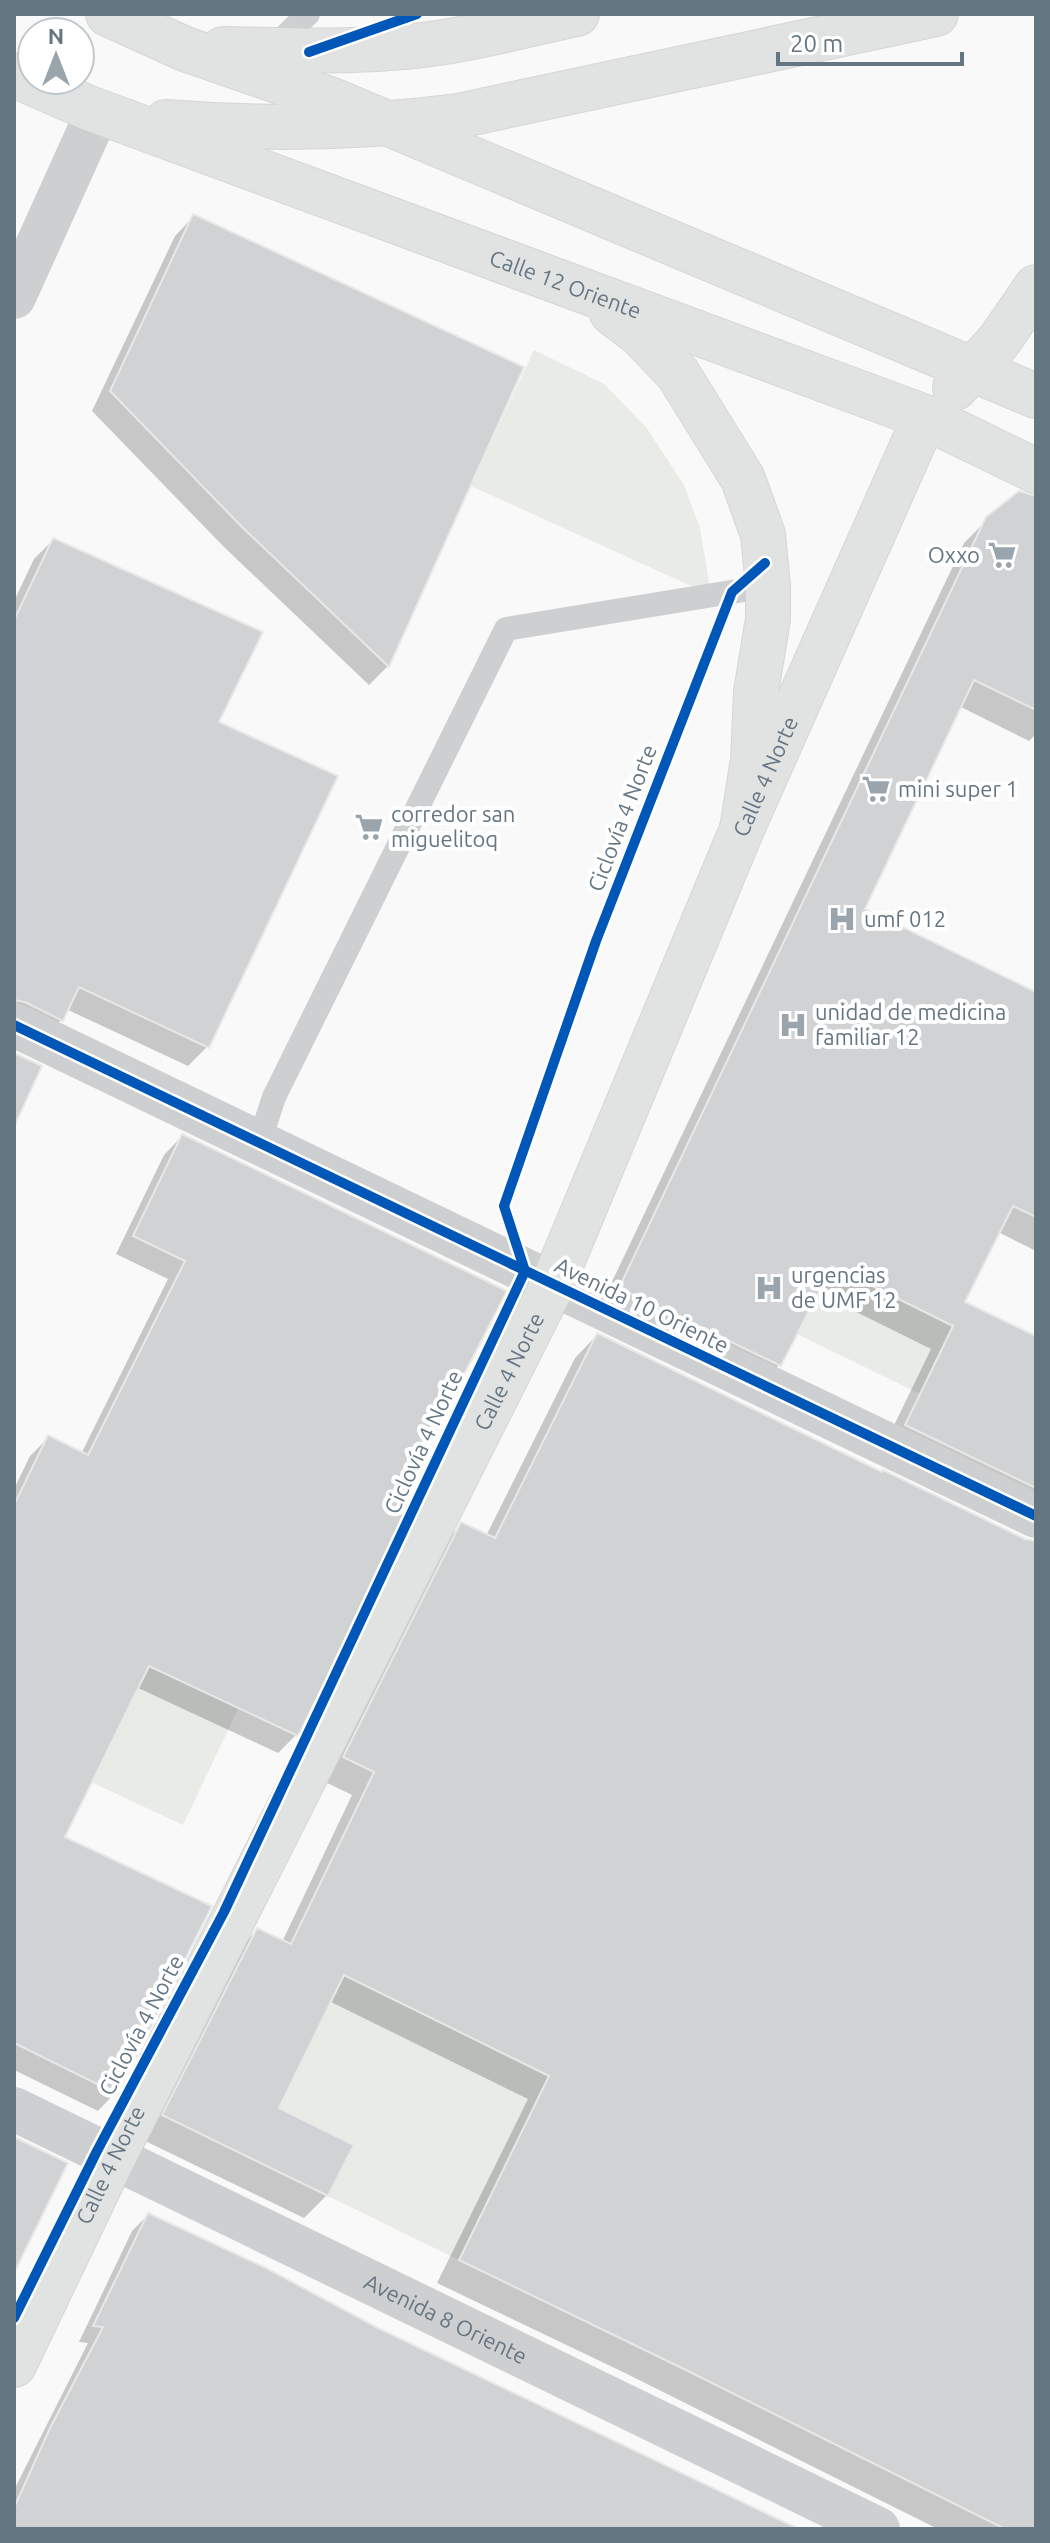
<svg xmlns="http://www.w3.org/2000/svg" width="1050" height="2543" font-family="Ubuntu,sans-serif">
  <rect width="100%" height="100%" fill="#f9f9f9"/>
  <g fill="#e8ebe6">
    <path d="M 534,350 L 604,384 L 646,427 L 684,485 L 700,528 L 711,595 L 471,486 Z"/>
    <path d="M 832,1266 L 953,1326 L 920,1394 L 797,1334 Z"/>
    <path d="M 150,1667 L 238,1709 L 183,1825 L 91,1782 Z"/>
    <path d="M 344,1976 L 549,2076 L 459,2260 L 328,2196 L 353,2145 L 279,2108 Z"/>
  </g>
  <g fill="#0003">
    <path d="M 194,216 L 522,368 L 388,666 L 369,685 L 224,547 L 92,411 L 175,236 Z"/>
    <path d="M 1036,508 L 1036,734 L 1029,741 L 959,706 L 862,910 L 1036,994 L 1036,1251 L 998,1232 L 962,1302 L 1036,1338 L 1036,1530 L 883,1448 L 931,1349 L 816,1292 L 779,1365 L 757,1387 L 598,1311 L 964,543 L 988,519 Z"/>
    <path d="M 53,540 L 217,723 L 207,1047 L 188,1066 L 66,1009 L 61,1020 L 42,1039 L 14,1025 L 14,601 L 34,559 Z"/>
    <path d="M 182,1136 L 422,1451 L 296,1735 L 278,1753 L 136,1687 L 62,1838 L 116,2092 L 98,2111 L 14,2070 L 14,1489 L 30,1456 L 48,1438 L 81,1454 L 168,1279 L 116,1254 L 164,1155 Z"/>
    <path d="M 597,1335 L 882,1474 L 1025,1540 L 1036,1543 L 1036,2529 L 938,2529 L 625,2373 L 437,2283 L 528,2099 L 329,2001 L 277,2109 L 327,2195 L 304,2218 L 141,2139 L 234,1953 L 257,1930 L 282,1942 L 352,1795 L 321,1780 L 439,1548 L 461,1525 L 486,1536 L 575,1358 Z"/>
    <path d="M 148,2215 L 377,2330 L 794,2529 L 14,2529 L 14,2490 L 88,2343 L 79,2342 L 132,2231 Z"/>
  </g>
  <g fill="#d0d2d3" stroke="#e8e8e8" stroke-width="2">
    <path d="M 193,214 L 524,367 L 389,667 L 243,528 L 110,391 Z"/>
    <path d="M 1019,491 L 1036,496 L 1036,710 L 974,680 L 865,909 L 1036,992 L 1036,1217 L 1013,1206 L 965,1302 L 1036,1336 L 1036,1488 L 905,1425 L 953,1326 L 832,1266 L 781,1366 L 619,1288 L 986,517 Z"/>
    <path d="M 53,538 L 263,632 L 219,722 L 338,776 L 209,1048 L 79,987 L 63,1021 L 25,1002 L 14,1000 L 14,620 Z"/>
    <path d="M 14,1053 L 42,1066 L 14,1127 Z"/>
    <path d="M 182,1134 L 507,1291 L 425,1450 L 429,1452 L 406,1497 L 416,1501 L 298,1736 L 149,1666 L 65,1837 L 212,1906 L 117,2094 L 14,2043 L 14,1505 L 48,1435 L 88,1455 L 185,1261 L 133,1236 Z"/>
    <path d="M 597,1333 L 882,1472 L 883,1470 L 1025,1539 L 1036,1541 L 1036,2529 L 1005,2529 L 686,2370 L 459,2260 L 549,2076 L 344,1975 L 279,2108 L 354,2145 L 328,2196 L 162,2115 L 257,1928 L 291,1944 L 374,1772 L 343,1757 L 461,1522 L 495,1538 Z"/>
    <path d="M 14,2137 L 68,2163 L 14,2273 Z"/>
    <path d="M 148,2213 L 266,2268 L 378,2328 L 799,2529 L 14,2529 L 14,2508 L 50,2428 L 103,2327 L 93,2326 Z"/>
  </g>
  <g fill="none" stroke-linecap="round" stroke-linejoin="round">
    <defs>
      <g id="secondary">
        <path id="s2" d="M 14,2365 L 113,2158 L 553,1284 L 742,829 L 925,417"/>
      </g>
      <g id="primary">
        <path d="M 108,14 L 185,49 L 332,100 L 1036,396"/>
        <path d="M 223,49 C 297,50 371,54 444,42 C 489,35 533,23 577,14"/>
        <path id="s3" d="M 14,75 L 89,108 L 925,417 L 1036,471"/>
        <path d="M 166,122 C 266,130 358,129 458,116 L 936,14"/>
        <path d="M 612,313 L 641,335 L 678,374 L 743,479 L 763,535 L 768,586 L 768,619 L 756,692 L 753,760 L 742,829"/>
        <path d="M 955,388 L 999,341 L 1036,287"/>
      </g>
    </defs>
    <use href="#secondary" stroke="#d5d6d7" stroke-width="46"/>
    <use href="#primary" stroke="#d5d6d7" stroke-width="46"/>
    <g stroke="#cecfd0" stroke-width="24">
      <path d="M 271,50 L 308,14"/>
      <path d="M 259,1143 L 274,1097 L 506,629 L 768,586"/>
    </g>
    <g stroke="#cecfd0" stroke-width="44">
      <path d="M 14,297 L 98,111"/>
      <path d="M 14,1025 L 1036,1516"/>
      <path id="s1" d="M 14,2109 L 878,2529"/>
    </g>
    <use href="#secondary" stroke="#e1e2e2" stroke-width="44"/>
    <use href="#primary" stroke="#e1e2e2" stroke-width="44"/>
    <defs>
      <g id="cycleway">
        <path d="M 309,52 L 417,14"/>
        <path d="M 14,1025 L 1036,1516"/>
        <path d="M 14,2318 L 97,2151 L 224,1912 L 525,1271 L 504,1206 L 596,941 L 732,592 L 765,563"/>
      </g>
    </defs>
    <use href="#cycleway" stroke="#fff" stroke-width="15"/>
    <use href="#cycleway" stroke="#0057b8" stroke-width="10"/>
  </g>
  <defs>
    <symbol id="supermarket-bare" viewBox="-9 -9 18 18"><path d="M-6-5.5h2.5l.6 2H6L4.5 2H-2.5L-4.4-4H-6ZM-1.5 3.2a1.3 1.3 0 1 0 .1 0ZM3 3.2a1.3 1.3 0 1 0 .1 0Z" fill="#99a4ac" stroke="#fff" stroke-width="2.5" paint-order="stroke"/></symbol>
    <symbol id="hospital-bare" viewBox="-9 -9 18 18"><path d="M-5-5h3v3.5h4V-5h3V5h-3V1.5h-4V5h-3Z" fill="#99a4ac" stroke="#fff" stroke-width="2.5" paint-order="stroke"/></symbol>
  </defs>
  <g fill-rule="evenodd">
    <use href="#supermarket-bare" x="982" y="535" width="40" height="40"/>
    <use href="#supermarket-bare" x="856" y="769" width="40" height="40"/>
    <use href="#supermarket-bare" x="349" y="807" width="40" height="40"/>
    <use href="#hospital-bare" x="822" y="899" width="40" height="40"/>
    <use href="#hospital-bare" x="773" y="1005" width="40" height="40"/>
    <use href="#hospital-bare" x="749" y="1268" width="40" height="40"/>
  </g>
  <g text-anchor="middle" stroke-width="8" stroke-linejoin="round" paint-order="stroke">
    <g font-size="22" fill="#657683" stroke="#fff">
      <text dy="8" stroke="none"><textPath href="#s3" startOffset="590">Calle 12 Oriente</textPath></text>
      <text dy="8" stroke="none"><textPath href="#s2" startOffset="1758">Calle 4 Norte</textPath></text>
      <text transform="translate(622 818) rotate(-69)" y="8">Ciclovía 4 Norte</text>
      <text transform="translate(642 1305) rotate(26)" y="8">Avenida 10 Oriente</text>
      <text dy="8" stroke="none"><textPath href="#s2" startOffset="1110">Calle 4 Norte</textPath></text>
      <text transform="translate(423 1442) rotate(-65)" y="8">Ciclovía 4 Norte</text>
      <text transform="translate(141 2025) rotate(-62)" y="8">Ciclovía 4 Norte</text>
      <text dy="8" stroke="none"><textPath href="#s2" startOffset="222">Calle 4 Norte</textPath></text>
      <text dy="8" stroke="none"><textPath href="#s1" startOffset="480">Avenida 8 Oriente</textPath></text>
    </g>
    <g font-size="22" fill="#657683" stroke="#fff" text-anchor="start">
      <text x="980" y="563" text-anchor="end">Oxxo</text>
      <text x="898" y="797">mini super 1</text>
      <text x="391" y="822">corredor san<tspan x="391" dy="25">miguelitoq</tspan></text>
      <text x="864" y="927">umf 012</text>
      <text x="815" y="1020">unidad de medicina<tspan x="815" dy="25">familiar 12</tspan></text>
      <text x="791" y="1283">urgencias<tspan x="791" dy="25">de UMF 12</tspan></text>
    </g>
  </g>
  <rect width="1050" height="2543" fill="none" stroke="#657683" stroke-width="32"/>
  <g transform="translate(56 56)"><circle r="38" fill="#ffffff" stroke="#c1c8cd" stroke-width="2"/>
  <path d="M0-6L14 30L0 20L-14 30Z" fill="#99a4ac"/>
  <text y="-12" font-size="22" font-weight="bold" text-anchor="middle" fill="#657683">N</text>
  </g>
  <path d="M778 52v12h184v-12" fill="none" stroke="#657683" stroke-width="4"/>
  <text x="790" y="52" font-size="24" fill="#657683" stroke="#ffffff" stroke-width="6" paint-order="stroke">20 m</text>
</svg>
